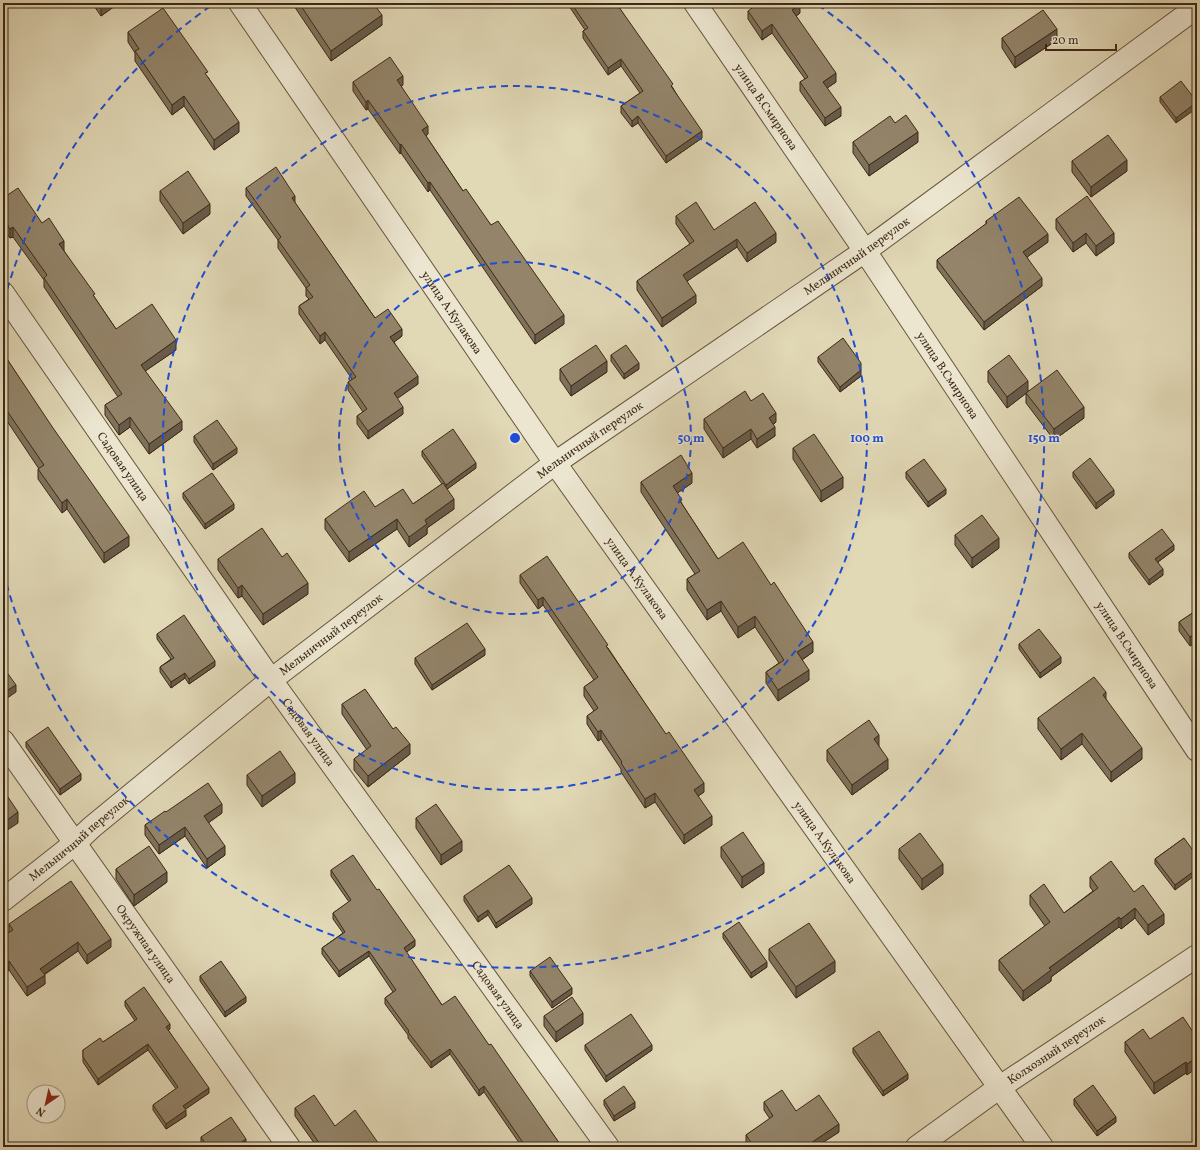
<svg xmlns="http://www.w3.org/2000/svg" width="1200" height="1150" font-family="Vollkorn,serif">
  <rect width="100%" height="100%" fill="#e1d8b6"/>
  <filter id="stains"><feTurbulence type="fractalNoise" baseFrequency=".005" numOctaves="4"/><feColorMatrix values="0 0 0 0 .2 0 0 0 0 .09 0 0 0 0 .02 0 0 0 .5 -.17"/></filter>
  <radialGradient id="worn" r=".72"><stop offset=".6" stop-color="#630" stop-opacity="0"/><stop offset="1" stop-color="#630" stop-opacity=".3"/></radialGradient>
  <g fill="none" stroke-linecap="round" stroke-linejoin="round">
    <defs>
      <g id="minor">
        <path id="s1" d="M 240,3 L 555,463 L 1042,1147"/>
        <path id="s2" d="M 695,3 L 865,251 L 1197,750"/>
        <path id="s3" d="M 3,293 L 271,680 L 608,1147"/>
        <path id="s4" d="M 3,741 L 289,1147"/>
        <path id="s5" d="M 3,900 L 74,844 L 92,827 L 271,680 L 555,463 L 865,251 L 1197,7"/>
        <path id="s6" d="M 917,1147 L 1000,1087 L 1197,956"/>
      </g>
    </defs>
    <use href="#minor" stroke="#67553f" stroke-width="24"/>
    <use href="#minor" stroke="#ece6d0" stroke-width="22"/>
  </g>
  <g fill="#7e725b" stroke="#3e2917">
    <path d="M 92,3 L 119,3 L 101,16 Z"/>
    <path d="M 292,3 L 373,3 L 382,25 L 331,61 Z"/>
    <path d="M 567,3 L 616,3 L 673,88 L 702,138 L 666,163 L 638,123 L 632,127 L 621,113 L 621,106 L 640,93 L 621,66 L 608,75 L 583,38 L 583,31 L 585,30 Z"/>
    <path d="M 748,11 L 800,13 L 796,16 L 836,82 L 827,88 L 841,116 L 825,126 L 800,91 L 800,82 L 805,79 L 772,33 L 762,40 L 748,19 Z"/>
    <path d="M 128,32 L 208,77 L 239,132 L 214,150 L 184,106 L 172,115 L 135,61 L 135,53 L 128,42 Z"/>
    <path d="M 1002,38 L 1057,40 L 1015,68 L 1002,48 Z"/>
    <path d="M 353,82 L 403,85 L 401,86 L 428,134 L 426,136 L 463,191 L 491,225 L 564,324 L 535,344 L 430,190 L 428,192 L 401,153 L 400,154 L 368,109 L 366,110 L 353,91 Z"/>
    <path d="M 1160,97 L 1197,102 L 1176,123 L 1160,102 Z"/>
    <path d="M 895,123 L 918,142 L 869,176 L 853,153 L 853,142 Z"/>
    <path d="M 1072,161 L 1127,171 L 1091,197 L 1072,172 Z"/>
    <path d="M 246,188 L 295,203 L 375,318 L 402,336 L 394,342 L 418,384 L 397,398 L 403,414 L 368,439 L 357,424 L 357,416 L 363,412 L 348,390 L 348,382 L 352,379 L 325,340 L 320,344 L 299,314 L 299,306 L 309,299 L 306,296 L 306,288 L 278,248 L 278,240 L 246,196 Z"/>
    <path d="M 160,191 L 210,214 L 183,234 L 160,201 Z"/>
    <path d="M 3,198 L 42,223 L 64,251 L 95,298 L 116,329 L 176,350 L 145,371 L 182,430 L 149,454 L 130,427 L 119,435 L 105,415 L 105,405 L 118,397 L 44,287 L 44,280 L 13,237 L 10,238 L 3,228 Z"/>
    <path d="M 676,216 L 714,230 L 776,242 L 747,262 L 737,247 L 687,281 L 696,303 L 662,327 L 637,290 L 637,281 L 690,244 L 676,224 Z"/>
    <path d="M 1056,219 L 1114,243 L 1096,256 L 1086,243 L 1073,252 L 1056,229 Z"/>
    <path d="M 986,221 L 1048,242 L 1027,257 L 1042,286 L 984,330 L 937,268 L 937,260 L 986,224 Z"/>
    <path d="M 3,353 L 129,546 L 104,563 L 67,509 L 62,513 L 38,479 L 38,469 L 39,469 L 3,415 Z"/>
    <path d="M 611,355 L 639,369 L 624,379 L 611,361 Z"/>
    <path d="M 818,357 L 861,376 L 840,392 L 818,362 Z"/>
    <path d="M 560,369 L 607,372 L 571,396 L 560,380 Z"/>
    <path d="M 988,371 L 1028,391 L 1084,418 L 1054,440 L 1026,403 L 1026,393 L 1007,408 L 988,382 Z"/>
    <path d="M 751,401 L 776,422 L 773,425 L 775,436 L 757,448 L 751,439 L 723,458 L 704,429 L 704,419 Z"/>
    <path d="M 194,436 L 237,453 L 213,470 L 194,442 Z"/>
    <path d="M 793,448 L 843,488 L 821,502 L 793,459 Z"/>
    <path d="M 422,451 L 476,468 L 447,489 L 454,509 L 427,528 L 427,534 L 409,547 L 397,529 L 349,562 L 325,529 L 325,519 L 375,507 L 413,504 L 442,484 L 422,456 Z"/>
    <path d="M 906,472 L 946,494 L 928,507 L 906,478 Z"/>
    <path d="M 1073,472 L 1114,495 L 1096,509 L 1073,477 Z"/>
    <path d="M 641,482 L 692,483 L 677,493 L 682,504 L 718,559 L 813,652 L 802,660 L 809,680 L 778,701 L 766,683 L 766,672 L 779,663 L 755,627 L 738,638 L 721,611 L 707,620 L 687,590 L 687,579 L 695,574 L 641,492 Z"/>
    <path d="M 183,493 L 234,509 L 205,529 L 183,498 Z"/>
    <path d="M 955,535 L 999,548 L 972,568 L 955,545 Z"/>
    <path d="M 1174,550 L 1158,562 L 1163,575 L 1149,585 L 1129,558 L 1129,553 Z"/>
    <path d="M 218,559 L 308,594 L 263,625 L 242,596 L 238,598 L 218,570 Z"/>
    <path d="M 520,575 L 608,648 L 704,792 L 698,796 L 712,825 L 684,844 L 655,802 L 645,808 L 621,772 L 621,769 L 601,739 L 598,741 L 587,724 L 587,716 L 594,711 L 584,696 L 584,687 L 594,680 L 543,605 L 538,609 L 520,583 Z"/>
    <path d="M 1197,610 L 1197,641 L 1190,646 L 1179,631 L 1179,622 Z"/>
    <path d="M 157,634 L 215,666 L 189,684 L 185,678 L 171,688 L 160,672 L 160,667 L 171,659 L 157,639 Z"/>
    <path d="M 1019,644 L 1061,663 L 1040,678 L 1019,649 Z"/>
    <path d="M 485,655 L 432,690 L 415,664 L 415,658 Z"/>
    <path d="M 1106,699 L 1142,759 L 1111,782 L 1082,744 L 1061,760 L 1038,729 L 1038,718 Z"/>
    <path d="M 342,704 L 393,729 L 410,754 L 368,787 L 354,770 L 354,759 L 367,750 L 342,714 Z"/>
    <path d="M 26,742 L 81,780 L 60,795 L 26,747 Z"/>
    <path d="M 879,746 L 888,769 L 852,795 L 827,761 L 827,750 Z"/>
    <path d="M 247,775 L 295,783 L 262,807 L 247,785 Z"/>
    <path d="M 166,812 L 222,813 L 208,823 L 225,855 L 207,868 L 185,836 L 159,854 L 145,835 L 145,825 Z"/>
    <path d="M 416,818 L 462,851 L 441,865 L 416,828 Z"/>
    <path d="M 1184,838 L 1175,890 L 1155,864 L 1155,859 Z"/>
    <path d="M 721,847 L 764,873 L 742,888 L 721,857 Z"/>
    <path d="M 899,849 L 943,874 L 922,890 L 899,859 Z"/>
    <path d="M 116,869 L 167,882 L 134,906 L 116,879 Z"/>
    <path d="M 331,870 L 415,946 L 406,952 L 442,1005 L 489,1045 L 562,1147 L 522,1147 L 484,1092 L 479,1096 L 450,1054 L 431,1068 L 408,1038 L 408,1035 L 385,1004 L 385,998 L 393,992 L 369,956 L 339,977 L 322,954 L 322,948 L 343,933 L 333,919 L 333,913 L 349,902 L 331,876 Z"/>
    <path d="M 1090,877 L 1134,892 L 1164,924 L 1148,935 L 1135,918 L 1121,929 L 1119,927 L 1051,977 L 1051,981 L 1023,1001 L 999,970 L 999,960 L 1045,926 L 1030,905 L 1030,895 L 1064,913 L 1093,891 L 1090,887 Z"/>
    <path d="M 464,896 L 532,904 L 496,928 L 488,915 L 478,922 L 464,901 Z"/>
    <path d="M 9,924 L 111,947 L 87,964 L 78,951 L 44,975 L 45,984 L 27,996 L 9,970 L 3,974 L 3,936 L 9,932 Z"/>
    <path d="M 723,933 L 767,967 L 751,978 L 723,938 Z"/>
    <path d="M 769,949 L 835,972 L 796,998 L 769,960 Z"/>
    <path d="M 530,971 L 572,994 L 552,1008 L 530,976 Z"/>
    <path d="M 200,976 L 246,1002 L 225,1017 L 200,981 Z"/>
    <path d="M 125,1001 L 170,1029 L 168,1030 L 209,1093 L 185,1109 L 186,1116 L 166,1129 L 153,1110 L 153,1105 L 176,1089 L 148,1050 L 98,1085 L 83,1062 L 83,1050 L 103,1042 L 135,1021 L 125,1006 Z"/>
    <path d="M 544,1016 L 583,1024 L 556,1042 L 544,1026 Z"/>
    <path d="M 1197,1038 L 1187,1075 L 1186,1073 L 1154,1094 L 1125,1052 L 1125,1042 Z"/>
    <path d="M 585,1045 L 652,1050 L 606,1082 L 585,1050 Z"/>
    <path d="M 853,1048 L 908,1079 L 883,1096 L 853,1053 Z"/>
    <path d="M 1074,1099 L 1116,1122 L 1097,1136 L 1074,1105 Z"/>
    <path d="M 604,1100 L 635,1108 L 614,1121 L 604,1105 Z"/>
    <path d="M 764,1102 L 796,1111 L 839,1132 L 816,1147 L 748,1147 L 746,1143 L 746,1135 L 770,1119 L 764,1110 Z"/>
    <path d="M 295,1108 L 335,1126 L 381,1147 L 317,1147 L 295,1116 Z"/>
    <path d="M 201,1137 L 246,1144 L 242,1147 L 205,1147 L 201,1142 Z"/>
  </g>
  <g fill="#675c4a" stroke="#3e2917">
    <path d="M 104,3 L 119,3 L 101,16 L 101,5 Z"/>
    <path d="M 800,5 L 800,13 L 792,19 L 792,10 Z"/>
    <path d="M 7,10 L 7,22 L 3,24 L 3,12 Z"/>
    <path d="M 382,15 L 382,25 L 331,61 L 331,51 Z"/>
    <path d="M 772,24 L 772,33 L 762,40 L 762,31 Z"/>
    <path d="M 1057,29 L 1057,40 L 1015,68 L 1015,57 Z"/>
    <path d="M 621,59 L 621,66 L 608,75 L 608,68 Z"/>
    <path d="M 836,73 L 836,82 L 823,91 L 823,82 Z"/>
    <path d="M 403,76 L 403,85 L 397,89 L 397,80 Z"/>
    <path d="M 184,96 L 184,106 L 172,115 L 172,105 Z"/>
    <path d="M 368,100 L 368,109 L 366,110 L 366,102 Z"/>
    <path d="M 1197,102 L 1197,108 L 1176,123 L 1176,118 Z"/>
    <path d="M 841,107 L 841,116 L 825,126 L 825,118 Z"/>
    <path d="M 638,116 L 638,123 L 632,127 L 632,121 Z"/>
    <path d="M 239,122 L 239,132 L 214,150 L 214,140 Z"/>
    <path d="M 428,126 L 428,134 L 422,139 L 422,130 Z"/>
    <path d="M 702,131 L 702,138 L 666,163 L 666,156 Z"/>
    <path d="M 918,132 L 918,142 L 869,176 L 869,165 Z"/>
    <path d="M 401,144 L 401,153 L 400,154 L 400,145 Z"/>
    <path d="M 1127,160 L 1127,171 L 1091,197 L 1091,187 Z"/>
    <path d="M 430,182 L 430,190 L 428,192 L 428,183 Z"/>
    <path d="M 295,196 L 295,204 L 292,198 Z"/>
    <path d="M 210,204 L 210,214 L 183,234 L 183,223 Z"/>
    <path d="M 13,227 L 13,237 L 10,238 L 10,229 Z"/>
    <path d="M 776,233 L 776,242 L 747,262 L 747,253 Z"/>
    <path d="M 1086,233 L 1086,243 L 1073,252 L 1073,243 Z"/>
    <path d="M 1114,233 L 1114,243 L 1096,256 L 1096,246 Z"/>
    <path d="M 1048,234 L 1048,242 L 1023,260 L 1023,252 Z"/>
    <path d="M 737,239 L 737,247 L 683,284 L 683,275 Z"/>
    <path d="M 64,241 L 64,251 L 59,254 L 59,244 Z"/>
    <path d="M 1042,278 L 1042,286 L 984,330 L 984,322 Z"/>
    <path d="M 696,295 L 696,303 L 662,327 L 662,318 Z"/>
    <path d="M 564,315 L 564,324 L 535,344 L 535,335 Z"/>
    <path d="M 402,329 L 402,336 L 390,345 L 390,337 Z"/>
    <path d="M 325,332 L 325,340 L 320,344 L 320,336 Z"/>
    <path d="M 176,340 L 176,350 L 141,374 L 141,365 Z"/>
    <path d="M 607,361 L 607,372 L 571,396 L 571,386 Z"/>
    <path d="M 639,363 L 639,369 L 624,379 L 624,374 Z"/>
    <path d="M 861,370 L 861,376 L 840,392 L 840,387 Z"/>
    <path d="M 418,376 L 418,384 L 394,401 L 394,393 Z"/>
    <path d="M 1028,381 L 1028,392 L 1007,408 L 1007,397 Z"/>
    <path d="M 403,407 L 403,414 L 368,439 L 368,431 Z"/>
    <path d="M 1084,407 L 1084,418 L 1054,440 L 1054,429 Z"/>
    <path d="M 776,413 L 776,422 L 769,427 L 769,418 Z"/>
    <path d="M 130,417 L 130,427 L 119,435 L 119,425 Z"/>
    <path d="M 182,421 L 182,430 L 149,454 L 149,444 Z"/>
    <path d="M 775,427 L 775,436 L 757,448 L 757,439 Z"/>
    <path d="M 751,429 L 751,439 L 723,458 L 723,448 Z"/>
    <path d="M 237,448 L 237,453 L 213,470 L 213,464 Z"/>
    <path d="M 476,463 L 476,468 L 446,490 L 446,485 Z"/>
    <path d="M 692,473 L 692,483 L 673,496 L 673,486 Z"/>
    <path d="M 843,477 L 843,488 L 821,502 L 821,491 Z"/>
    <path d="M 946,489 L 946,494 L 928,507 L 928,502 Z"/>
    <path d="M 1114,490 L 1114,495 L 1096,509 L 1096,503 Z"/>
    <path d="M 67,499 L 67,509 L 62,513 L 62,503 Z"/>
    <path d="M 454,499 L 454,509 L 427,528 L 427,534 L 409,547 L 409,537 L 425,520 Z"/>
    <path d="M 234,504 L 234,509 L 205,529 L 205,524 Z"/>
    <path d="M 397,519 L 397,529 L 349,562 L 349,552 Z"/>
    <path d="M 129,536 L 129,546 L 104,563 L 104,553 Z"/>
    <path d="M 999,538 L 999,548 L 972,568 L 972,558 Z"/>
    <path d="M 1174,545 L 1174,550 L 1155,564 L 1155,559 Z"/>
    <path d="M 1163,569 L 1163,575 L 1149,585 L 1149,580 Z"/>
    <path d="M 308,583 L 308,594 L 263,625 L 263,614 Z"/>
    <path d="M 242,585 L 242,596 L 238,598 L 238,588 Z"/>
    <path d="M 543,597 L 543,605 L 538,609 L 538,600 Z"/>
    <path d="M 721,601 L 721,611 L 707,620 L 707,610 Z"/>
    <path d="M 755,616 L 755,627 L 738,638 L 738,627 Z"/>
    <path d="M 1197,632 L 1197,641 L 1190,646 L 1190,637 Z"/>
    <path d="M 813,642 L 813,652 L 797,663 L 797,652 Z"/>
    <path d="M 485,649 L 485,655 L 432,690 L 432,685 Z"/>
    <path d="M 1061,657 L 1061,663 L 1040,678 L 1040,673 Z"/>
    <path d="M 215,661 L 215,666 L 189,684 L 189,679 Z"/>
    <path d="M 809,670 L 809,680 L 778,701 L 778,690 Z"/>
    <path d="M 185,673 L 185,678 L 171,688 L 171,682 Z"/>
    <path d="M 16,685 L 16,692 L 3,701 L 3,693 Z"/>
    <path d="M 1106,692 L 1106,703 L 1103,695 Z"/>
    <path d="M 601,730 L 601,739 L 598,741 L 598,732 Z"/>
    <path d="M 1082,733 L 1082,744 L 1061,760 L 1061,749 Z"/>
    <path d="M 879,735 L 879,746 L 874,750 L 874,739 Z"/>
    <path d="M 410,744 L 410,754 L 368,787 L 368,776 Z"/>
    <path d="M 1142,748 L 1142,759 L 1111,782 L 1111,772 Z"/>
    <path d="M 888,759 L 888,769 L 852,795 L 852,785 Z"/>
    <path d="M 295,773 L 295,783 L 262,807 L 262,796 Z"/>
    <path d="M 81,774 L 81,780 L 60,795 L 60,789 Z"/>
    <path d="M 704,783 L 704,792 L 694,799 L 694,790 Z"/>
    <path d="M 655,793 L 655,802 L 645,808 L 645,799 Z"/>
    <path d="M 222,804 L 222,813 L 204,826 L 204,816 Z"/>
    <path d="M 18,812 L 18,823 L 3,833 L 3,823 Z"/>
    <path d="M 712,816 L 712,825 L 684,844 L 684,835 Z"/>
    <path d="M 185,827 L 185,836 L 159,854 L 159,845 Z"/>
    <path d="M 462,841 L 462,851 L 441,865 L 441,855 Z"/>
    <path d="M 225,846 L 225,855 L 207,868 L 207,859 Z"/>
    <path d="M 764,863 L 764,873 L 742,888 L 742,877 Z"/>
    <path d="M 943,864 L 943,874 L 922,890 L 922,879 Z"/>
    <path d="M 1197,869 L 1197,874 L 1175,890 L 1175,885 Z"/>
    <path d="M 167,872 L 167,882 L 134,906 L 134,895 Z"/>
    <path d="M 532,898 L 532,904 L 496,928 L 496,923 Z"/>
    <path d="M 1135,908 L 1135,918 L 1121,929 L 1121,919 Z"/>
    <path d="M 488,910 L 488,915 L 478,922 L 478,917 Z"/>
    <path d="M 1164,914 L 1164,924 L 1148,935 L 1148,925 Z"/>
    <path d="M 1119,917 L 1119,927 L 1051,977 L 1051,981 L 1023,1001 L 1023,991 L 1049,968 Z"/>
    <path d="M 111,939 L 111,947 L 87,964 L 87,955 Z"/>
    <path d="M 415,940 L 415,946 L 404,954 L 404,948 Z"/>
    <path d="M 78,942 L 78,951 L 40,977 L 40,969 Z"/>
    <path d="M 369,951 L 369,956 L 339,977 L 339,971 Z"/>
    <path d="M 9,961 L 9,970 L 3,974 L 3,966 Z"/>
    <path d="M 835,961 L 835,972 L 796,998 L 796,987 Z"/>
    <path d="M 767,962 L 767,967 L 751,978 L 751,973 Z"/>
    <path d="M 45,975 L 45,984 L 27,996 L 27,987 Z"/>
    <path d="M 572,988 L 572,994 L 552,1008 L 552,1002 Z"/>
    <path d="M 246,997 L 246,1002 L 225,1017 L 225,1012 Z"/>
    <path d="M 583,1013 L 583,1024 L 556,1042 L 556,1032 Z"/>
    <path d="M 170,1024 L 170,1029 L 166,1032 L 166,1027 Z"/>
    <path d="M 148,1044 L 148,1050 L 98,1085 L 98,1079 Z"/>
    <path d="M 652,1045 L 652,1050 L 606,1082 L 606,1076 Z"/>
    <path d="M 450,1049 L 450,1054 L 431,1068 L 431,1062 Z"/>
    <path d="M 1197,1057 L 1197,1068 L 1187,1075 L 1187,1064 Z"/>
    <path d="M 1186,1062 L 1186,1073 L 1154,1094 L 1154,1083 Z"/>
    <path d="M 908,1074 L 908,1079 L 883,1096 L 883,1091 Z"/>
    <path d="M 484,1086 L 484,1092 L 479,1096 L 479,1090 Z"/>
    <path d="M 209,1088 L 209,1093 L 183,1111 L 183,1106 Z"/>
    <path d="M 635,1102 L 635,1108 L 614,1121 L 614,1116 Z"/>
    <path d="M 186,1110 L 186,1116 L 166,1129 L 166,1124 Z"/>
    <path d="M 1116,1117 L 1116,1122 L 1097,1136 L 1097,1131 Z"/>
    <path d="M 839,1124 L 839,1132 L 816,1147 L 805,1147 Z"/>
    <path d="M 246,1139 L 246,1144 L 242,1147 L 235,1147 Z"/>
  </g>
  <g fill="#93846a" stroke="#3e2917">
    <path d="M 299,3 L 373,3 L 382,15 L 331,51 Z"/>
    <path d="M 571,3 L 616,3 L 673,84 L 671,86 L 702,131 L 666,156 L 638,116 L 632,121 L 621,106 L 643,91 L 621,59 L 608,68 L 583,31 L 588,28 Z"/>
    <path d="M 759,3 L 799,3 L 800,5 L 792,10 L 836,73 L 823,82 L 841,107 L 825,118 L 800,82 L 808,77 L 772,24 L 762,31 L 748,11 Z"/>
    <path d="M 3,4 L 7,10 L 3,12 Z"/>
    <path d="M 163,8 L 208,72 L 205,73 L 239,122 L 214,140 L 184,96 L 172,105 L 135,51 L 139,49 L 128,32 Z"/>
    <path d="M 1043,10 L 1057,29 L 1015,57 L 1002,38 Z"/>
    <path d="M 390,57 L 403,76 L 397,80 L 428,126 L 422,130 L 463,191 L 466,189 L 491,225 L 498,221 L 564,315 L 535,335 L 430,182 L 428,183 L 401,144 L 400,145 L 368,100 L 366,102 L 353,82 Z"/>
    <path d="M 1181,81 L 1197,102 L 1176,118 L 1160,97 Z"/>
    <path d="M 906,115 L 918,132 L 869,165 L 853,142 L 890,116 L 895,123 Z"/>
    <path d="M 1108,135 L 1127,160 L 1091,187 L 1072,161 Z"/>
    <path d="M 276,167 L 295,196 L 292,198 L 375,318 L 388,309 L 402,329 L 390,337 L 418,376 L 394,393 L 403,407 L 368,431 L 357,416 L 367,409 L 348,382 L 356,377 L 325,332 L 320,336 L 299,306 L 313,297 L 306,288 L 310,285 L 278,240 L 281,237 L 246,188 Z"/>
    <path d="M 188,171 L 210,204 L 183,223 L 160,191 Z"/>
    <path d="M 18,188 L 42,223 L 49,218 L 64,241 L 59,244 L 95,294 L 93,295 L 116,329 L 152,304 L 176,340 L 141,365 L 182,421 L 149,444 L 130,417 L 119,425 L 105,405 L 122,394 L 44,278 L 47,275 L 13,227 L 10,229 L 3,218 L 3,198 Z"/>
    <path d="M 1087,196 L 1114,233 L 1096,246 L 1086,233 L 1073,243 L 1056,219 Z"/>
    <path d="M 1019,197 L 1048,234 L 1023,252 L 1042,278 L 984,322 L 937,260 L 987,223 L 986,221 Z"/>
    <path d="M 696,202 L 714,230 L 755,202 L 776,233 L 747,253 L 737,239 L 683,275 L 696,295 L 662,318 L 637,281 L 694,241 L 676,216 Z"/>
    <path d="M 843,338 L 861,363 L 861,370 L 840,387 L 818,357 Z"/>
    <path d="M 596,345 L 607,361 L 571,386 L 560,369 Z"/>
    <path d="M 626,345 L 639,363 L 624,374 L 611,355 Z"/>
    <path d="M 3,353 L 53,428 L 129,536 L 104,553 L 67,499 L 62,503 L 38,469 L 44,465 L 3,405 Z"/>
    <path d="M 1009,355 L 1028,381 L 1007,397 L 988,371 Z"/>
    <path d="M 1057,370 L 1084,407 L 1054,429 L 1026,393 Z"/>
    <path d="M 745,391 L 751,401 L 763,393 L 776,413 L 769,418 L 775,427 L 757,439 L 751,429 L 723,448 L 704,419 Z"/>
    <path d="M 217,420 L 237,448 L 213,464 L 194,436 Z"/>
    <path d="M 453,429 L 476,463 L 446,485 L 422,451 Z"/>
    <path d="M 814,434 L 843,477 L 821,491 L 793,448 Z"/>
    <path d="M 681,455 L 692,473 L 673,486 L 682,500 L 680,501 L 718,559 L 743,542 L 771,585 L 774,582 L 813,642 L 797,652 L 809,670 L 778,690 L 766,672 L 784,660 L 755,616 L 738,627 L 721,601 L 707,610 L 687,579 L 700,571 L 641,482 Z"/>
    <path d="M 1090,458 L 1114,490 L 1096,503 L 1073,472 Z"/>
    <path d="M 924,459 L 946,489 L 928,502 L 906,472 Z"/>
    <path d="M 212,473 L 234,504 L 205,524 L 183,493 Z"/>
    <path d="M 443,483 L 454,499 L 425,520 L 427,524 L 409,537 L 397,519 L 349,552 L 325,519 L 364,491 L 375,507 L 403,489 L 413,504 Z"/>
    <path d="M 982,515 L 999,538 L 972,558 L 955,535 Z"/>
    <path d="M 262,528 L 282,557 L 287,553 L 308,583 L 263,614 L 242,585 L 238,588 L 218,559 Z"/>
    <path d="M 1162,529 L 1174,545 L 1155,559 L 1163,569 L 1149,580 L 1129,553 Z"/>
    <path d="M 547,556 L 608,645 L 606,646 L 666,734 L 669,732 L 704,783 L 694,790 L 712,816 L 684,835 L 655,793 L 645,799 L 621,763 L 622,762 L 601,730 L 598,732 L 587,716 L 598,708 L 584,687 L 598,677 L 543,597 L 538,600 L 520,575 Z"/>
    <path d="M 1197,610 L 1197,632 L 1190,637 L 1179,622 Z"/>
    <path d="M 184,615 L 215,661 L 189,679 L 185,673 L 171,682 L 160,667 L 174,658 L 157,634 Z"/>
    <path d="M 467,623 L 485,649 L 432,685 L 415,658 Z"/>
    <path d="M 1039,629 L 1061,657 L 1040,673 L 1019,644 Z"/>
    <path d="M 3,667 L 16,685 L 3,693 Z"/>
    <path d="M 1094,677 L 1106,692 L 1103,695 L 1142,748 L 1111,772 L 1082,733 L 1061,749 L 1038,718 Z"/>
    <path d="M 365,689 L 393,729 L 396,727 L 410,744 L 368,776 L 354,759 L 371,746 L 342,704 Z"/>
    <path d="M 869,720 L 879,735 L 874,739 L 888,759 L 852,785 L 827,750 Z"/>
    <path d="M 48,727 L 81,774 L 60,789 L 26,742 Z"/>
    <path d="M 280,751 L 295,773 L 262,796 L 247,775 Z"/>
    <path d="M 208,783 L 222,804 L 204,816 L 225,846 L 207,859 L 185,827 L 159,845 L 145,825 L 165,811 L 166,812 Z"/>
    <path d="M 3,791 L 4,791 L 18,812 L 3,823 Z"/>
    <path d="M 436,804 L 462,841 L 441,855 L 416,818 Z"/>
    <path d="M 743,832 L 764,863 L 742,877 L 721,847 Z"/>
    <path d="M 920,833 L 943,864 L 922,879 L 899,849 Z"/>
    <path d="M 1184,838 L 1197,856 L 1197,869 L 1175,885 L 1155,859 Z"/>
    <path d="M 149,846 L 167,872 L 134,895 L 116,869 Z"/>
    <path d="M 353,855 L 377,890 L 379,889 L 415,940 L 404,948 L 442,1005 L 455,996 L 489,1045 L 491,1044 L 562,1147 L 526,1147 L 484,1086 L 479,1090 L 450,1049 L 431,1062 L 408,1032 L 409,1031 L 385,998 L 396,990 L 369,951 L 339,971 L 322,948 L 345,932 L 333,913 L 351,900 L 331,870 Z"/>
    <path d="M 1111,861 L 1134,892 L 1143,885 L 1164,914 L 1148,925 L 1135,908 L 1121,919 L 1119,917 L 1049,968 L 1051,970 L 1023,991 L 999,960 L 1050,922 L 1030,895 L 1044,884 L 1064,913 L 1098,888 L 1090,877 Z"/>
    <path d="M 509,865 L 532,898 L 496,923 L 488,910 L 478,917 L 464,896 Z"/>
    <path d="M 71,881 L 111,939 L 87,955 L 78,942 L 40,969 L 45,975 L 27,987 L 9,961 L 3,966 L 3,936 L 13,930 L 9,924 Z"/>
    <path d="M 739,922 L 767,962 L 751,973 L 723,933 Z"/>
    <path d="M 809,923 L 835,961 L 796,987 L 769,949 Z"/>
    <path d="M 550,957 L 572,988 L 552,1002 L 530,971 Z"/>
    <path d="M 221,961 L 246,997 L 225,1012 L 200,976 Z"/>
    <path d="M 144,987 L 170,1024 L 166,1027 L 209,1088 L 183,1106 L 186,1110 L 166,1124 L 153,1105 L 178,1087 L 148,1044 L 98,1079 L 83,1057 L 83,1050 L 100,1038 L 103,1042 L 137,1019 L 125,1001 Z"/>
    <path d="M 572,997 L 583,1013 L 556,1032 L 544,1016 Z"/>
    <path d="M 631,1014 L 652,1045 L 606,1076 L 585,1045 Z"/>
    <path d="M 1183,1017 L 1197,1038 L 1197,1057 L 1187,1064 L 1186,1062 L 1154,1083 L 1125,1042 L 1143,1029 L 1150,1039 Z"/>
    <path d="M 879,1031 L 908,1074 L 883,1091 L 853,1048 Z"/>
    <path d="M 1093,1085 L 1116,1117 L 1097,1131 L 1074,1099 Z"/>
    <path d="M 624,1086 L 635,1102 L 614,1116 L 604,1100 Z"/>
    <path d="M 782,1090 L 796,1111 L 819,1095 L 839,1124 L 805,1147 L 754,1147 L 746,1135 L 773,1116 L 764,1102 Z"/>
    <path d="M 314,1095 L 335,1126 L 355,1110 L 381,1147 L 322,1147 L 295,1108 Z"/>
    <path d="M 231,1117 L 246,1139 L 235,1147 L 208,1147 L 201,1137 Z"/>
  </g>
  <g fill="none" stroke="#1d4ed8" stroke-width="2" stroke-dasharray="7 5">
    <circle cx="515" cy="438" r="176"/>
    <circle cx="515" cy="438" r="352"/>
    <path d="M4 301A529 529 0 0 1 212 5M818 5A529 529 0 1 1 4 575"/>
  </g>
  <g text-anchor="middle" stroke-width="3" stroke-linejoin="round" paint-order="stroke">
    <g font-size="12" fill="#3e2917" stroke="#ece6d0">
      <text dy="4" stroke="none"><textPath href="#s2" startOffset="126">улица В.Смирнова</textPath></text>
      <text dy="4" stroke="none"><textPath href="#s5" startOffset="1070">Мельничный переулок</textPath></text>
      <text dy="4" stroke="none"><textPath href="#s1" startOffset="375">улица А.Кулакова</textPath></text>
      <text dy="4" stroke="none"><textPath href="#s2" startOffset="450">улица В.Смирнова</textPath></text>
      <text dy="4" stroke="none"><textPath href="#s5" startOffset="746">Мельничный переулок</textPath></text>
      <text dy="4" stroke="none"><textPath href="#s3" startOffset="211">Садовая улица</textPath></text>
      <text dy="4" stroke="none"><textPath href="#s1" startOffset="699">улица А.Кулакова</textPath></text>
      <text dy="4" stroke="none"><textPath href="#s5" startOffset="422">Мельничный переулок</textPath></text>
      <text dy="4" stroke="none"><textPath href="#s2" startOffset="774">улица В.Смирнова</textPath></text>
      <text dy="4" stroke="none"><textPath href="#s3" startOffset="535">Садовая улица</textPath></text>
      <text dy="4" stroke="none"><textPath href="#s5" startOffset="98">Мельничный переулок</textPath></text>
      <text dy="4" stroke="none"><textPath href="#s1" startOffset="1023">улица А.Кулакова</textPath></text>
      <text dy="4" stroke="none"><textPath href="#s4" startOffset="248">Окружная улица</textPath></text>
      <text dy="4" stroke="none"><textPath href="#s3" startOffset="859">Садовая улица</textPath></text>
      <text dy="4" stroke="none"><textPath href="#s6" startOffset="170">Колхозный переулок</textPath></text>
    </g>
  </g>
  <circle cx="515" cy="438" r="6" fill="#1d4ed8" stroke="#ece6d0" stroke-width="2"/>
  <g font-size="12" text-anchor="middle" font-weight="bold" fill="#1d4ed8" stroke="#ece6d0" stroke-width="3" stroke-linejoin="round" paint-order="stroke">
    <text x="691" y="442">50 m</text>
    <text x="867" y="442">100 m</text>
    <text x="1044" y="442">150 m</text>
  </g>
  <rect width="1200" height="1150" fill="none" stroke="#e1d8b6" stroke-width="16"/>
  <rect x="4" y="4" width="1192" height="1142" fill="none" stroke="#3e2917" stroke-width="2"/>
  <rect x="8" y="8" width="1184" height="1134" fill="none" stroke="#3e2917"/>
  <g transform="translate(46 1104) rotate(214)"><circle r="19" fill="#ece6d0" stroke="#a69a86"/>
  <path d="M0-3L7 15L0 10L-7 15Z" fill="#8f2418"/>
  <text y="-6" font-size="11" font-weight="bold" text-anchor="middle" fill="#3e2917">N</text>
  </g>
  <path d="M1046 44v6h70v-6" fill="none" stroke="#3e2917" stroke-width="2"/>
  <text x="1052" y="44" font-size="12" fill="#3e2917" stroke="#ece6d0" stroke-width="3" paint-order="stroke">20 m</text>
  <rect width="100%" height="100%" filter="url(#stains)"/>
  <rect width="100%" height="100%" fill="url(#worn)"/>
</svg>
